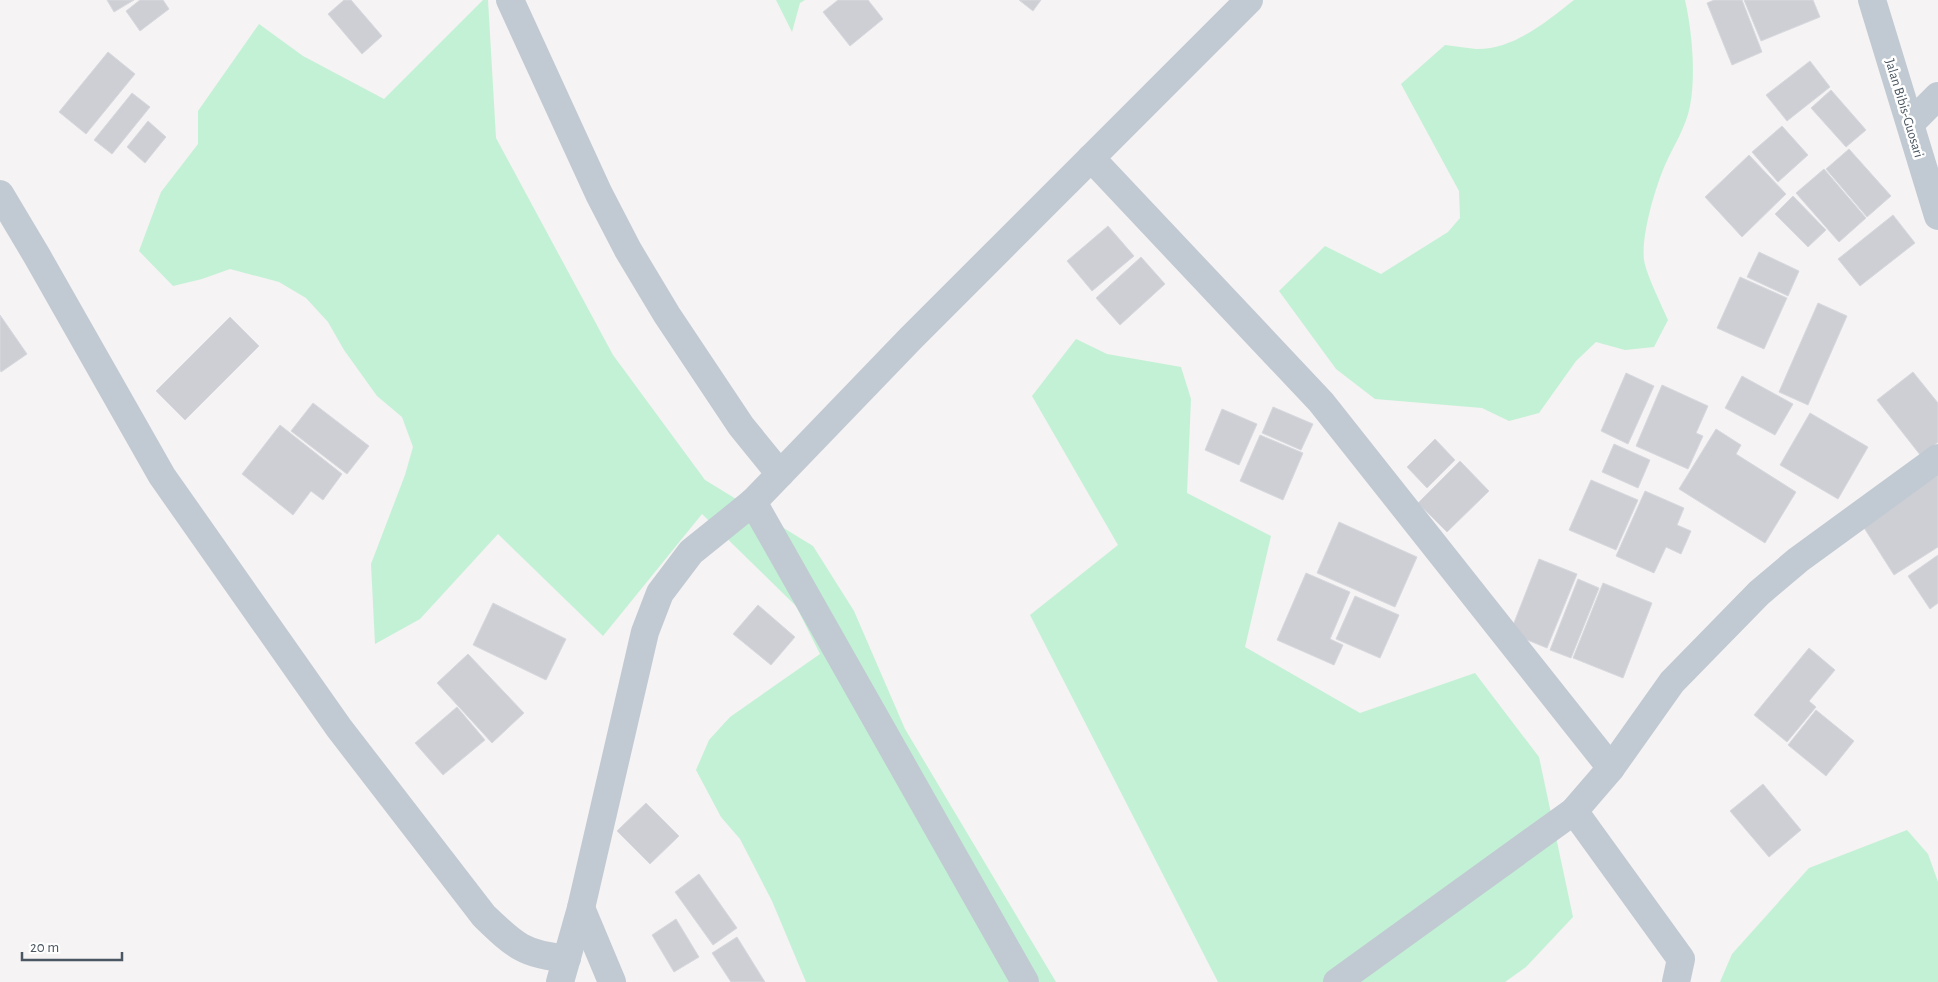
<svg xmlns="http://www.w3.org/2000/svg" width="1938" height="982" font-family="'Alegreya Sans',sans-serif">
  <rect width="100%" height="100%" fill="#f5f3f3"/>
  <g fill="#c3f1d5">
    <path d="M 483,0 L 488,0 L 496,138 L 613,355 L 705,480 L 813,546 L 854,611 L 905,729 L 1056,982 L 806,982 L 772,901 L 740,839 L 721,817 L 696,770 L 709,740 L 730,717 L 820,654 L 796,606 L 702,514 L 603,636 L 498,534 L 420,619 L 375,644 L 371,564 L 405,475 L 413,447 L 402,417 L 377,396 L 344,350 L 328,322 L 306,298 L 279,282 L 230,269 L 202,279 L 173,286 L 139,251 L 161,192 L 198,144 L 198,111 L 259,24 L 303,56 L 384,99 Z"/>
    <path d="M 776,0 L 805,0 L 800,3 L 792,32 Z"/>
    <path d="M 1574,0 L 1685,0 C 1692,31 1696,74 1690,106 C 1686,127 1674,145 1665,165 C 1655,188 1641,236 1644,260 C 1646,274 1662,306 1668,320 L 1654,347 L 1625,350 L 1596,342 L 1576,361 L 1539,413 L 1509,421 L 1482,408 L 1375,399 L 1336,369 L 1279,291 L 1325,246 L 1381,274 L 1448,232 L 1460,218 L 1459,191 L 1401,84 L 1445,45 C 1455,46 1465,48 1476,49 C 1513,50 1546,22 1574,0 Z"/>
    <path d="M 1076,339 L 1107,354 L 1181,367 L 1191,399 L 1187,493 L 1271,536 L 1245,647 L 1360,713 L 1475,673 L 1539,757 L 1573,917 L 1526,967 L 1505,982 L 1218,982 L 1030,615 L 1118,545 L 1032,396 Z"/>
    <path d="M 1907,830 L 1928,854 L 1938,882 L 1938,982 L 1720,982 L 1732,954 L 1809,868 Z"/>
  </g>
  <g fill="#cdcfd5" stroke="#d7d9de">
    <path d="M 107,0 L 134,0 L 114,12 Z"/>
    <path d="M 140,0 L 163,0 L 169,9 L 140,31 L 126,11 Z"/>
    <path d="M 344,0 L 351,0 L 382,36 L 362,54 L 328,14 Z"/>
    <path d="M 838,0 L 868,0 L 883,19 L 850,46 L 823,12 Z"/>
    <path d="M 1019,0 L 1041,0 L 1033,11 Z"/>
    <path d="M 1714,0 L 1742,0 L 1762,52 L 1732,65 L 1707,3 Z"/>
    <path d="M 1744,0 L 1813,0 L 1820,17 L 1761,41 Z"/>
    <path d="M 108,52 L 135,74 L 86,134 L 59,112 Z"/>
    <path d="M 1810,61 L 1830,87 L 1787,121 L 1766,95 Z"/>
    <path d="M 1831,90 L 1866,130 L 1846,147 L 1811,108 Z"/>
    <path d="M 132,93 L 150,107 L 112,154 L 94,140 Z"/>
    <path d="M 148,121 L 166,137 L 145,163 L 127,147 Z"/>
    <path d="M 1782,126 L 1808,155 L 1778,182 L 1752,152 Z"/>
    <path d="M 1849,149 L 1891,196 L 1867,217 L 1826,169 Z"/>
    <path d="M 1749,155 L 1786,194 L 1742,237 L 1705,197 Z"/>
    <path d="M 1824,169 L 1866,218 L 1839,242 L 1796,193 Z"/>
    <path d="M 1793,196 L 1826,230 L 1808,247 L 1775,214 Z"/>
    <path d="M 1893,215 L 1915,243 L 1860,286 L 1838,259 Z"/>
    <path d="M 1108,226 L 1134,256 L 1092,291 L 1067,261 Z"/>
    <path d="M 1759,252 L 1799,271 L 1788,296 L 1747,277 Z"/>
    <path d="M 1141,257 L 1165,284 L 1120,325 L 1096,298 Z"/>
    <path d="M 1740,277 L 1787,298 L 1764,349 L 1717,328 Z"/>
    <path d="M 1818,303 L 1847,316 L 1808,405 L 1779,392 Z"/>
    <path d="M 0,315 L 27,354 L 1,372 L 0,370 Z"/>
    <path d="M 230,317 L 259,346 L 185,420 L 156,391 Z"/>
    <path d="M 1913,372 L 1938,403 L 1938,442 L 1921,456 L 1877,400 Z"/>
    <path d="M 1626,373 L 1654,386 L 1628,444 L 1601,431 Z"/>
    <path d="M 1742,376 L 1793,404 L 1775,435 L 1725,408 Z"/>
    <path d="M 1662,385 L 1708,406 L 1696,433 L 1703,436 L 1688,469 L 1636,446 Z"/>
    <path d="M 313,403 L 369,446 L 347,474 L 291,431 Z"/>
    <path d="M 1273,407 L 1313,424 L 1301,450 L 1262,433 Z"/>
    <path d="M 1222,409 L 1257,424 L 1239,465 L 1205,450 Z"/>
    <path d="M 1810,413 L 1868,447 L 1838,499 L 1780,465 Z"/>
    <path d="M 280,425 L 342,474 L 323,500 L 311,491 L 293,515 L 242,474 Z"/>
    <path d="M 1716,429 L 1741,445 L 1736,454 L 1796,492 L 1765,543 L 1679,489 Z"/>
    <path d="M 1260,435 L 1303,453 L 1283,500 L 1240,481 Z"/>
    <path d="M 1435,439 L 1455,460 L 1427,488 L 1407,467 Z"/>
    <path d="M 1614,444 L 1650,460 L 1638,488 L 1602,472 Z"/>
    <path d="M 1460,461 L 1489,491 L 1447,532 L 1418,503 Z"/>
    <path d="M 1938,474 L 1938,547 L 1894,575 L 1861,523 Z"/>
    <path d="M 1591,480 L 1638,500 L 1616,550 L 1569,530 Z"/>
    <path d="M 1645,491 L 1684,508 L 1677,525 L 1691,531 L 1681,554 L 1666,547 L 1654,573 L 1616,556 Z"/>
    <path d="M 1339,522 L 1417,557 L 1395,607 L 1317,573 Z"/>
    <path d="M 1938,555 L 1938,603 L 1930,609 L 1908,576 Z"/>
    <path d="M 1539,559 L 1577,574 L 1547,648 L 1510,633 Z"/>
    <path d="M 1306,573 L 1350,592 L 1330,639 L 1343,645 L 1334,665 L 1277,640 Z"/>
    <path d="M 1578,579 L 1599,588 L 1571,658 L 1550,650 Z"/>
    <path d="M 1603,583 L 1652,603 L 1623,678 L 1573,658 Z"/>
    <path d="M 1355,596 L 1399,615 L 1380,658 L 1336,639 Z"/>
    <path d="M 493,603 L 566,639 L 546,680 L 473,645 Z"/>
    <path d="M 758,605 L 795,637 L 771,665 L 733,634 Z"/>
    <path d="M 1809,648 L 1835,670 L 1809,701 L 1816,707 L 1787,742 L 1754,715 Z"/>
    <path d="M 468,654 L 524,713 L 492,743 L 437,683 Z"/>
    <path d="M 457,707 L 485,740 L 443,775 L 415,743 Z"/>
    <path d="M 1816,710 L 1854,741 L 1826,776 L 1788,745 Z"/>
    <path d="M 1763,784 L 1801,830 L 1769,857 L 1730,811 Z"/>
    <path d="M 646,803 L 679,836 L 650,864 L 617,831 Z"/>
    <path d="M 699,874 L 737,928 L 713,945 L 675,892 Z"/>
    <path d="M 676,919 L 699,957 L 674,972 L 652,935 Z"/>
    <path d="M 737,937 L 765,982 L 731,982 L 712,953 Z"/>
  </g>
  <g fill="none" stroke-linecap="round" stroke-linejoin="round">
    <g stroke="#c1cad2" stroke-width="28">
      <path d="M 510,0 L 599,194 L 628,250 L 667,315 L 741,426 L 780,474"/>
      <path d="M 1872,0 L 1938,216"/>
      <path d="M 1911,123 L 1938,96"/>
      <path d="M 1091,158 L 1321,402 L 1611,768"/>
      <path d="M 0,194 L 37,256 L 162,476 L 339,728 L 484,916 C 513,944 525,956 567,958"/>
      <path d="M 753,502 L 1025,982"/>
      <path d="M 1574,811 L 1681,959 L 1676,982"/>
      <path d="M 581,908 L 612,982"/>
      <path d="M 560,982 L 581,908 L 645,632 L 660,593 L 691,552 L 753,502 L 911,338 L 1249,0"/>
      <path d="M 1337,982 L 1574,811 L 1611,768 L 1672,682 L 1759,593 L 1798,560 L 1938,458"/>
    </g>
  </g>
  <g text-anchor="middle" stroke-width="5" stroke-linejoin="round" paint-order="stroke">
    <g font-size="14" fill="#4a5661" stroke="#fff">
      <text transform="translate(1905 108) rotate(73)" y="5">Jalan Bibis-Guosari</text>
    </g>
  </g>
  <path d="M22 952v8h100v-8" fill="none" stroke="#4a5661" stroke-width="2.5"/>
  <text x="30" y="952" font-size="15" fill="#4a5661" stroke="#ffffff" stroke-width="4" paint-order="stroke">20 m</text>
</svg>
